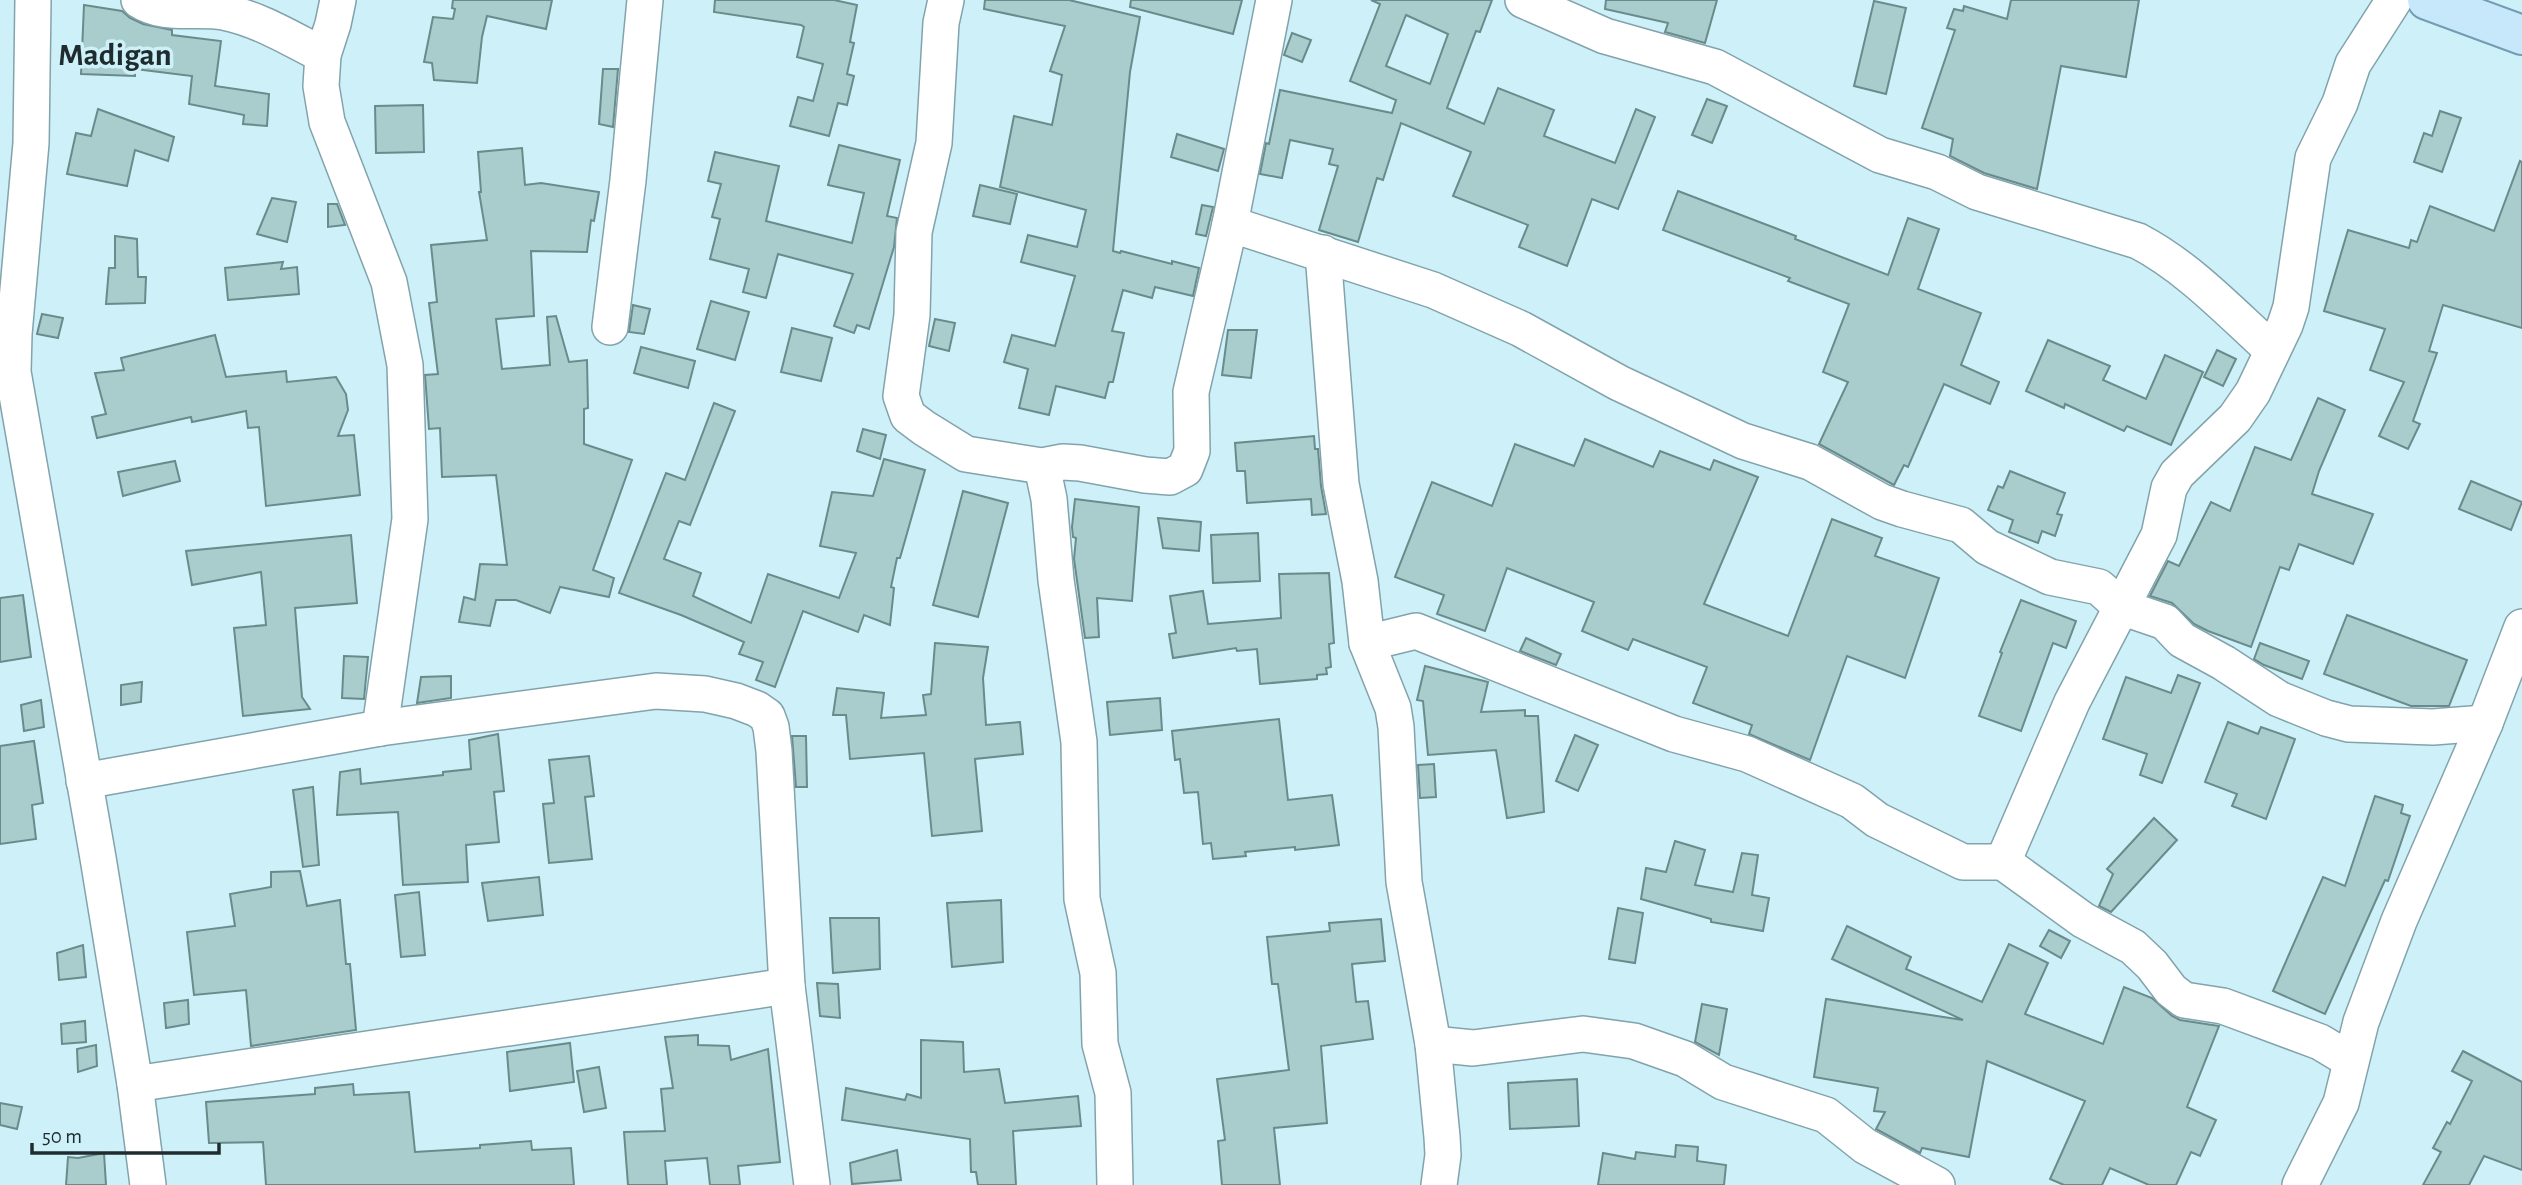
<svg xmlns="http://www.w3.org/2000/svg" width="2522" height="1185" font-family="'Alegreya Sans',sans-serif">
  <rect width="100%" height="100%" fill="#cef1f9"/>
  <g fill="#a9cdcc" stroke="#698b8b" stroke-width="2" fill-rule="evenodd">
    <path d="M 453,0 L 552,0 L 546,29 L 487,16 L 482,37 L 477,83 L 434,80 L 432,63 L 424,62 L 433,17 L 453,19 L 455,9 L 452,8 Z"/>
    <path d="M 715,0 L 834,0 L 857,5 L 850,42 L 854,43 L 847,74 L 854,76 L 847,105 L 838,103 L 829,136 L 790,126 L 798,97 L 813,101 L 823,64 L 797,57 L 804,27 L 801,25 L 714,12 Z"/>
    <path d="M 985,0 L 1069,0 L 1140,17 L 1130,72 L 1113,251 L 1120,253 L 1121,251 L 1172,264 L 1172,261 L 1199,268 L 1193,296 L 1155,287 L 1152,298 L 1123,290 L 1112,331 L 1124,333 L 1113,382 L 1109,382 L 1105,398 L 1056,386 L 1049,415 L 1019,408 L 1028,369 L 1004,362 L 1012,335 L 1055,346 L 1075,276 L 1021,262 L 1028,235 L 1077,247 L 1086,210 L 1000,187 L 1014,116 L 1052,125 L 1062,75 L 1050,71 L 1065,26 L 984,9 Z"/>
    <path d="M 1131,0 L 1242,0 L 1233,34 L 1130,7 Z"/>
    <path d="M 1371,0 L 1492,0 L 1480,32 L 1476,31 L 1447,108 L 1484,124 L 1498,88 L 1554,110 L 1544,136 L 1615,163 L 1636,109 L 1655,117 L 1618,209 L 1592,199 L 1567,266 L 1519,247 L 1528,225 L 1453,196 L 1471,152 L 1401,123 L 1383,180 L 1377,178 L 1358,242 L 1319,230 L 1338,166 L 1329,164 L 1333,149 L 1290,140 L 1282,178 L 1260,174 L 1266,143 L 1269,144 L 1280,90 L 1392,113 L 1396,100 L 1350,81 L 1380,4 ZM 1406,15 L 1448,34 L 1430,84 L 1386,66 Z"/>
    <path d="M 1606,0 L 1717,0 L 1705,43 L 1665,32 L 1668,23 L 1605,9 Z"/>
    <path d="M 2011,0 L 2139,0 L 2126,77 L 2061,66 L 2037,189 L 1984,173 L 1950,156 L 1953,139 L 1922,128 L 1955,30 L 1947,28 L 1954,9 L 1963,11 L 1964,6 L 2007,19 Z"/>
    <path d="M 1874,1 L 1906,8 L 1886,94 L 1854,86 Z"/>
    <path d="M 84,5 L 122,11 L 130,18 L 143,24 L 172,30 L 172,35 L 221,41 L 215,86 L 269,94 L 267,126 L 243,124 L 244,115 L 189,104 L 192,76 L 135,69 L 135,76 L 81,74 Z"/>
    <path d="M 1292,33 L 1311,40 L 1302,62 L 1284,55 Z"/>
    <path d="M 603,69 L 618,69 L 613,127 L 599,124 Z"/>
    <path d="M 1707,99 L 1727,106 L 1712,143 L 1692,135 Z"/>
    <path d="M 423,105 L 424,152 L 376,153 L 375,106 Z"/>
    <path d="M 98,109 L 174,137 L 168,161 L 135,150 L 127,186 L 67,174 L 76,133 L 91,136 Z"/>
    <path d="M 2440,111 L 2461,118 L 2442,172 L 2414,162 L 2424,133 L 2432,136 Z"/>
    <path d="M 1177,134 L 1224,149 L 1218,171 L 1171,157 Z"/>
    <path d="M 839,145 L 900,160 L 887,216 L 897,218 L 894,247 L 869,329 L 857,325 L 854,333 L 834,326 L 853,274 L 778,254 L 766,298 L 743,292 L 749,269 L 710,259 L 720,219 L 712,217 L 721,184 L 708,181 L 715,152 L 779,166 L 766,221 L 852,243 L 864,193 L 828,185 Z"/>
    <path d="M 522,148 L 525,185 L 541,183 L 599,192 L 594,221 L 591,220 L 587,252 L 531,251 L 534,316 L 496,319 L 502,369 L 550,365 L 547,317 L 556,316 L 569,362 L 587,360 L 588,408 L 584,409 L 584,444 L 632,460 L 593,570 L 614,578 L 609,597 L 560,587 L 550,613 L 516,600 L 496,600 L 490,626 L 459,622 L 464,597 L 475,600 L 480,564 L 507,565 L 496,475 L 442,477 L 440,428 L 429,429 L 425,375 L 438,374 L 429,303 L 437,302 L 431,245 L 487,240 L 479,192 L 481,192 L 478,152 Z"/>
    <path d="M 2520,161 L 2522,162 L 2522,328 L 2443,305 L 2429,351 L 2437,353 L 2413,421 L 2420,424 L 2408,449 L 2379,436 L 2404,382 L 2370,370 L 2385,329 L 2324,311 L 2348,230 L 2409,248 L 2411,240 L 2417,242 L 2430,206 L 2494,231 Z"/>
    <path d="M 980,185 L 1017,194 L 1010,224 L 973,216 Z"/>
    <path d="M 1678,191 L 1796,236 L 1795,239 L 1888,275 L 1908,218 L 1939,229 L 1918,289 L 1981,313 L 1961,365 L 1999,382 L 1990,404 L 1944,384 L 1908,467 L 1904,465 L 1894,485 L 1819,444 L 1848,382 L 1823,372 L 1849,304 L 1788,281 L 1790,278 L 1663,230 Z"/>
    <path d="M 272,198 L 296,202 L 287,242 L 257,234 Z"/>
    <path d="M 328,204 L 337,204 L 345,225 L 328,227 Z"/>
    <path d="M 1202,205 L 1213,207 L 1206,236 L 1196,234 Z"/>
    <path d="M 115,236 L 137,239 L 138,277 L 146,277 L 145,303 L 106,304 L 109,268 L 115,268 Z"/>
    <path d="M 283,262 L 281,269 L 297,267 L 299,294 L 228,300 L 225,268 Z"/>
    <path d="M 711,301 L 749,312 L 735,360 L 697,349 Z"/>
    <path d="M 633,305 L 650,309 L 644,334 L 629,332 Z"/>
    <path d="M 42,314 L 63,318 L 58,338 L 37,334 Z"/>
    <path d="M 935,319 L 955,323 L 949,351 L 929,346 Z"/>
    <path d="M 792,328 L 832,338 L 821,381 L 781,372 Z"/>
    <path d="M 1228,330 L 1257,330 L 1251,378 L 1222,375 Z"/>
    <path d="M 215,335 L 226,377 L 286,371 L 287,382 L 336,377 L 346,394 L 348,410 L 338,436 L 354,435 L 360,495 L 266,506 L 259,427 L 248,428 L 246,411 L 192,422 L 191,417 L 97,438 L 92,417 L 106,414 L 95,373 L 124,370 L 121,358 Z"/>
    <path d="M 2048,340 L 2110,366 L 2103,380 L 2146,399 L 2165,355 L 2203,372 L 2171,445 L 2127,426 L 2124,431 L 2065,404 L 2064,408 L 2026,391 Z"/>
    <path d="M 641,347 L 695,361 L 688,388 L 634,373 Z"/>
    <path d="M 2217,350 L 2236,359 L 2223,386 L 2204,377 Z"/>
    <path d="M 2318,398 L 2345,410 L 2319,471 L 2312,494 L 2373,514 L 2353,564 L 2299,544 L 2289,570 L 2280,567 L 2251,647 L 2208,631 L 2194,624 L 2172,603 L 2150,596 L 2168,561 L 2179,566 L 2211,502 L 2230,511 L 2255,447 L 2291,460 Z"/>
    <path d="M 714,403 L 735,411 L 690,525 L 679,521 L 664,559 L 701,573 L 693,596 L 751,623 L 768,574 L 839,598 L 856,553 L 820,546 L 832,492 L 873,496 L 884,459 L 925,470 L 900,558 L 897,558 L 891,587 L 894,588 L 890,625 L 864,615 L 858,632 L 803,611 L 775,687 L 756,680 L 763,662 L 739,654 L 744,642 L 681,615 L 619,593 L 666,473 L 685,480 Z"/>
    <path d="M 863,429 L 886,435 L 880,459 L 857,451 Z"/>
    <path d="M 1314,436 L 1315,449 L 1318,449 L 1321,486 L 1326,514 L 1312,515 L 1311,499 L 1247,503 L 1245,471 L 1237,471 L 1235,443 Z"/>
    <path d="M 1585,439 L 1653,467 L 1660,451 L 1710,470 L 1714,460 L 1758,477 L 1704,604 L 1788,636 L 1832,519 L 1882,538 L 1875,556 L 1939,578 L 1905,678 L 1847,656 L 1810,760 L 1749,734 L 1752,725 L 1693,703 L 1707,667 L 1633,639 L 1628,650 L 1582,631 L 1594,602 L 1507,568 L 1485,631 L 1437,614 L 1444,595 L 1395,577 L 1432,482 L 1492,506 L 1515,444 L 1574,466 Z"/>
    <path d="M 175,461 L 180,481 L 123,496 L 118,472 Z"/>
    <path d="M 2010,471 L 2065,493 L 2057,514 L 2062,515 L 2055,536 L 2042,531 L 2038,543 L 2009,532 L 2013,520 L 1988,510 L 1998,486 L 2003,488 Z"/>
    <path d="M 2471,481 L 2522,502 L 2511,530 L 2459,509 Z"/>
    <path d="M 963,491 L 1008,503 L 978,617 L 933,605 Z"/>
    <path d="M 1075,499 L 1139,507 L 1132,601 L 1097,598 L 1099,637 L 1085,638 L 1074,559 L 1076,538 L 1073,537 L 1072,527 Z"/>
    <path d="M 1158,518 L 1201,522 L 1199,551 L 1163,548 Z"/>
    <path d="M 1258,533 L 1260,581 L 1213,583 L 1211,535 Z"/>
    <path d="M 351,535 L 357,603 L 295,608 L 302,697 L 310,709 L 243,716 L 234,628 L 266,625 L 261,572 L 192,585 L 186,551 Z"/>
    <path d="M 1329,573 L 1334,643 L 1329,644 L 1331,667 L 1326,668 L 1327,674 L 1317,675 L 1317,679 L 1260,684 L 1257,649 L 1237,651 L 1236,648 L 1173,658 L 1169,634 L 1176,633 L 1170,596 L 1203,591 L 1208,624 L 1281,618 L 1279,574 Z"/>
    <path d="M 23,595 L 31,657 L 0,662 L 0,598 Z"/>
    <path d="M 2021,600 L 2076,621 L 2066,648 L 2053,643 L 2021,731 L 1979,716 L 2002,653 L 2000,652 Z"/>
    <path d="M 2347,615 L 2467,660 L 2449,706 L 2411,706 L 2324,674 Z"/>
    <path d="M 1526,638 L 1561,654 L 1556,665 L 1520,651 Z"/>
    <path d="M 935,643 L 988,647 L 983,678 L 986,725 L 1020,722 L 1023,754 L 975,759 L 982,831 L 932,836 L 924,753 L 850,759 L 846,715 L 833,715 L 837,688 L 884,693 L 881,718 L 926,715 L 923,695 L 931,694 Z"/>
    <path d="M 2260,643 L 2309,661 L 2302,679 L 2264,665 L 2254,659 Z"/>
    <path d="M 344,656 L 368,657 L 364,699 L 342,698 Z"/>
    <path d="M 1425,666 L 1488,682 L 1481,712 L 1525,710 L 1525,716 L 1538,716 L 1544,812 L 1507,818 L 1496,750 L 1428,755 L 1423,701 L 1417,700 Z"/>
    <path d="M 2178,675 L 2200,683 L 2162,783 L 2140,775 L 2147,754 L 2103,739 L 2126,677 L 2171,693 Z"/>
    <path d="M 451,676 L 451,698 L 417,703 L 421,677 Z"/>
    <path d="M 142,682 L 141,702 L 121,705 L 121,685 Z"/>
    <path d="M 1160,698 L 1162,730 L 1110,735 L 1107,702 Z"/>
    <path d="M 41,700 L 44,727 L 24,731 L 21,705 Z"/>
    <path d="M 1279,719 L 1288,800 L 1332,795 L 1339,845 L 1295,850 L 1295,847 L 1245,852 L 1246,856 L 1213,859 L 1211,843 L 1203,844 L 1198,792 L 1184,793 L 1180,759 L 1175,760 L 1172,731 Z"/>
    <path d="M 2228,722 L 2258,734 L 2261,727 L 2295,739 L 2266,819 L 2232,806 L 2237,794 L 2205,782 Z"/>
    <path d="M 498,734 L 504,791 L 494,792 L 499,842 L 466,845 L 468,882 L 403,885 L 398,812 L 337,815 L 340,772 L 360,769 L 361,784 L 443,775 L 443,772 L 471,769 L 469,740 Z"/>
    <path d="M 1575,735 L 1598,745 L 1578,791 L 1556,781 Z"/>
    <path d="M 792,736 L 806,736 L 807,787 L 796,787 Z"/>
    <path d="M 34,741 L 43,803 L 32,805 L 36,839 L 0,844 L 0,746 Z"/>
    <path d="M 589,756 L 594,796 L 585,797 L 592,859 L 549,863 L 543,804 L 554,803 L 549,760 Z"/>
    <path d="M 1434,764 L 1436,797 L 1420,798 L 1418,765 Z"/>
    <path d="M 313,787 L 319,865 L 303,867 L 293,790 Z"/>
    <path d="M 2375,796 L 2403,805 L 2401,813 L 2410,816 L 2388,881 L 2385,880 L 2325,1014 L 2273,991 L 2323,877 L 2345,886 Z"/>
    <path d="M 2154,818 L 2177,840 L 2111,912 L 2099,906 L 2113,874 L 2107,869 Z"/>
    <path d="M 1675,841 L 1705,850 L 1695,885 L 1733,892 L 1742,853 L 1758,855 L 1752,895 L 1769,898 L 1763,931 L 1711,922 L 1711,919 L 1641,899 L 1646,868 L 1666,872 Z"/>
    <path d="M 300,871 L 307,906 L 340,900 L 346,964 L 350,964 L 356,1030 L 251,1046 L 246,990 L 194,995 L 187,932 L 235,926 L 230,894 L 271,887 L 271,872 Z"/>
    <path d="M 539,877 L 543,915 L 488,921 L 482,883 Z"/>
    <path d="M 419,892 L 425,955 L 401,957 L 395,895 Z"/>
    <path d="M 1001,900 L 1003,962 L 952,967 L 947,903 Z"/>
    <path d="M 1618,908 L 1643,913 L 1635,963 L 1609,959 Z"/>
    <path d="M 830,918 L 879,918 L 880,969 L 833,973 Z"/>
    <path d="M 1381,919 L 1385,961 L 1352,964 L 1356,1002 L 1368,1001 L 1373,1039 L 1321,1046 L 1327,1123 L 1274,1128 L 1280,1185 L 1222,1185 L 1218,1141 L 1225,1140 L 1217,1079 L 1289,1070 L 1278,984 L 1272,984 L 1267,937 L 1330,931 L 1329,923 Z"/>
    <path d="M 1847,926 L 1911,957 L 1906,969 L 1982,1002 L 2009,944 L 2048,963 L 2025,1014 L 2103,1044 L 2124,987 L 2152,998 L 2172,1016 L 2180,1020 L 2219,1026 L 2187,1107 L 2216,1120 L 2200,1156 L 2191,1152 L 2176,1185 L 2149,1185 L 2110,1168 L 2102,1185 L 2064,1185 L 2050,1179 L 2085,1101 L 1987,1061 L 1969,1157 L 1922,1148 L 1920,1153 L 1876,1129 L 1885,1112 L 1874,1111 L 1878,1088 L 1814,1077 L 1826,999 L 1963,1020 L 1832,959 Z"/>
    <path d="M 2049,930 L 2070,941 L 2061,958 L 2040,946 Z"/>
    <path d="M 83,945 L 86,977 L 59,980 L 57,953 Z"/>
    <path d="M 817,983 L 838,984 L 840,1018 L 820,1016 Z"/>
    <path d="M 188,1000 L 189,1024 L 166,1028 L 164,1003 Z"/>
    <path d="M 1702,1004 L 1727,1009 L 1719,1055 L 1695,1042 Z"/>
    <path d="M 85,1021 L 86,1042 L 62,1044 L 61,1024 Z"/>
    <path d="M 698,1035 L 698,1045 L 729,1046 L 731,1060 L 768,1049 L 780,1162 L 738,1166 L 740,1185 L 710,1185 L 707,1158 L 665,1161 L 667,1185 L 628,1185 L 624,1132 L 665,1131 L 661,1089 L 673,1088 L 665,1037 Z"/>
    <path d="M 921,1040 L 963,1042 L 964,1072 L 999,1069 L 1005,1103 L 1078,1096 L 1081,1126 L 1013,1131 L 1016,1185 L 978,1185 L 976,1172 L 971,1172 L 970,1139 L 842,1120 L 846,1088 L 905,1100 L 907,1094 L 921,1098 Z"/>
    <path d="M 570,1043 L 574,1082 L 510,1091 L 507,1052 Z"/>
    <path d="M 96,1045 L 97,1066 L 78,1072 L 77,1049 Z"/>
    <path d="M 2463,1051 L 2522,1082 L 2522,1170 L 2484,1156 L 2469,1185 L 2423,1185 L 2441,1152 L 2433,1148 L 2447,1122 L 2450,1124 L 2472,1081 L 2452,1071 Z"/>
    <path d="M 599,1067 L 606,1108 L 584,1112 L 577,1071 Z"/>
    <path d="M 1577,1079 L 1579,1126 L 1510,1129 L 1508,1083 Z"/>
    <path d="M 353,1084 L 354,1095 L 409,1092 L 415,1152 L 480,1148 L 480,1145 L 531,1141 L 532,1150 L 571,1148 L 574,1185 L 266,1185 L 263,1142 L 209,1143 L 206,1102 L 315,1094 L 315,1088 Z"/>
    <path d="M 0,1103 L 22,1107 L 17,1129 L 0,1125 Z"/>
    <path d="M 1676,1145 L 1698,1147 L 1697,1161 L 1726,1165 L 1724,1185 L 1598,1185 L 1603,1153 L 1635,1159 L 1636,1152 L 1675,1157 Z"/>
    <path d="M 897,1150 L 901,1180 L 852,1184 L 850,1163 Z"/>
    <path d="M 104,1153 L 106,1185 L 66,1185 L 68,1157 L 78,1158 Z"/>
  </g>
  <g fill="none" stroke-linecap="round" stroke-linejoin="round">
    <defs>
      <g id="minor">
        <path d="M 33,0 L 31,143 L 14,334 L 13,372 L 98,858 L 135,1084 L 148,1185"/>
        <path d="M 139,0 C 165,17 195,7 224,12 C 259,19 291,39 323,55"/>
        <path d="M 338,0 L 333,24 L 323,55 L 321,86 L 327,122 L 389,282 L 405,365 L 410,519 L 380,728"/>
        <path d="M 946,0 L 941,23 L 934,143 L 914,232 L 912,315 L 901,396 L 908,416 L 924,428 L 966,454 L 1042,466 L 1063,462 L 1080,463 L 1145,475 L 1170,477 L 1185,469 L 1192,451 L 1191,392 L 1230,224 L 1274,0"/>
        <path d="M 1523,0 L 1605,36 L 1715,67 L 1880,155 L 1937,172 L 1977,192 L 2138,241 C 2188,267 2230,312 2272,350"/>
        <path d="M 1230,224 L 1433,290 L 1521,329 L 1619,383 L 1743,441 L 1810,462 L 1882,502 L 1902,509 L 1961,525 L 1987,547 L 2050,577 L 2099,587 L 2121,607 L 2165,622 L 2182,640 L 2224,663 L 2279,699 L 2326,718 L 2349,724 L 2433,727 L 2485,723"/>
        <path d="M 1323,253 L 1341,484 L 1360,581 L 1367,643 L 1393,708 L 1396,727 L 1404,882 L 1433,1044 L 1442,1137 L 1443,1155 L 1439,1185"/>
        <path d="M 610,327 L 628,180 L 645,0"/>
        <path d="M 1042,466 L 1049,499 L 1056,580 L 1079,742 L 1082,899 L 1098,973 L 1100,1044 L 1113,1093 L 1115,1185"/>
        <path d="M 1367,643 L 1416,631 L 1674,734 L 1747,754 L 1852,801 L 1877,820 L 1963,862 L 2003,862 L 2083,920 L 2133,947 L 2152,965 L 2171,990 L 2184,1000 L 2223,1006 L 2320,1042 L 2350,1060"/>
        <path d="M 84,781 L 380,728 L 656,691 L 705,694 L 736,701 L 757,709 L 767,716 L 771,727 L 774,751 L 787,986 L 812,1185"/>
        <path d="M 2003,862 L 2072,702 L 2159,535 L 2169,488 L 2177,474 L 2235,418 L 2253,392 L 2285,325 L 2291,307 L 2313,158 L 2340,103 L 2353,64 L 2394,0"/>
        <path d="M 1433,1044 L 1473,1048 L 1583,1034 L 1634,1041 L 1685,1059 L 1723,1082 L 1826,1115 L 1865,1146 L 1937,1185"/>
        <path d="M 135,1084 L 787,986"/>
        <path d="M 2300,1185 L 2341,1103 L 2361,1022 L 2399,921 L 2485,723 L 2522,627"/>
      </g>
      <path id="major" d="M 2427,0 L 2522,35"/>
    </defs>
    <use href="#minor" stroke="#82a3ab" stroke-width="38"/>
    <use href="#major" stroke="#749cb0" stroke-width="42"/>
    <use href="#minor" stroke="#fff" stroke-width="35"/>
    <use href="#major" stroke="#c7e8fa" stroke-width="38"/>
  </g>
  <g text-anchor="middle" stroke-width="7" stroke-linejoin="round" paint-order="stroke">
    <g font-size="32" font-weight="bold" fill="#1f2c2f" stroke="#cef1f9">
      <text x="115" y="65">Madigan</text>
    </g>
  </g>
  <path d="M32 1143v10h187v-10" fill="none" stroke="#1f2c2f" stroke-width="3.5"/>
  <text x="42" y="1143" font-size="21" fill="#1f2c2f" stroke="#cef1f9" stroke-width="5" paint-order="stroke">50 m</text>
</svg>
